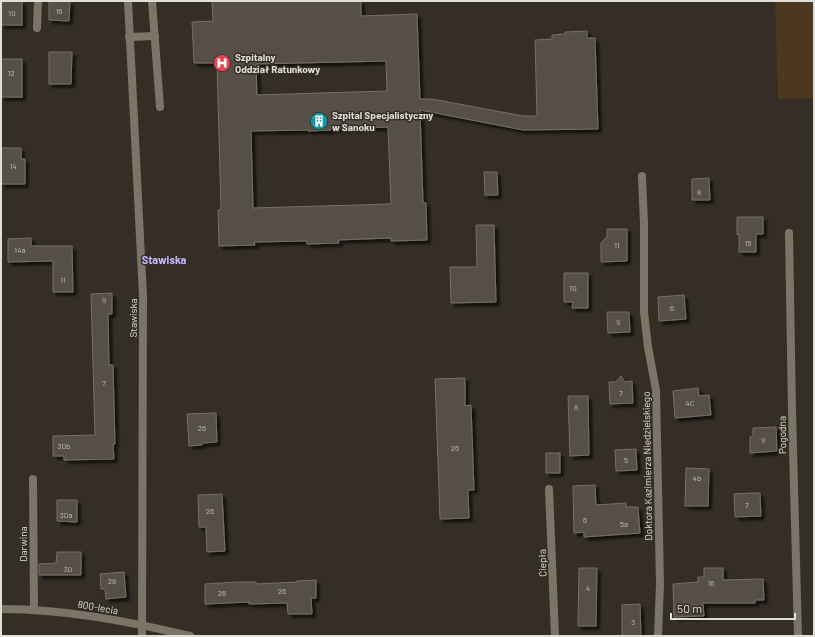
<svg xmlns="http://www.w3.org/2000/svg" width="815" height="637" font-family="Barlow,sans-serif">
  <defs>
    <filter id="shadow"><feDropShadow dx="3.5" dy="3.5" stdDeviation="1" flood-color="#0009"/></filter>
  </defs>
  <rect width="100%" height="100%" fill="#352e26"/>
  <path fill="#4b381e" d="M 775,1 L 814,1 L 814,98 L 778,99 Z"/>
  <g fill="#564f46" stroke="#776f66" fill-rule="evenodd" filter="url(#shadow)">
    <rect x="1" y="1" width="21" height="24"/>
    <path d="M 49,1 L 70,1 L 69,21 L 49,20 Z"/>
    <path d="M 212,1 L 361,1 L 361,16 L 417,14 L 420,99 L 432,99 L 523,116 L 537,116 L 535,40 L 552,39 L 552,35 L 565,34 L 565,32 L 587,31 L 587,38 L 595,38 L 598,129 L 523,130 L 420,110 L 423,203 L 426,203 L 427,240 L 391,241 L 391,238 L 338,240 L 339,243 L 307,244 L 307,241 L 254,242 L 255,245 L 219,246 L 218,210 L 221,209 L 217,63 L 194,63 L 192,22 L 213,21 ZM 386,61 L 387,91 L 257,95 L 256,64 ZM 388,127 L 391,204 L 253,208 L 251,131 L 308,130 L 308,131 L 331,130 L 331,129 Z"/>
    <path d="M 49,52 L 72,52 L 71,84 L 49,84 Z"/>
    <rect x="1" y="59" width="21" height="38"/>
    <path d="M 1,148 L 21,148 L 21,159 L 25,159 L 25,184 L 1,184 Z"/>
    <path d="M 484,172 L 497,172 L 498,195 L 485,195 Z"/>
    <path d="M 709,178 L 710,200 L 692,200 L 692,179 Z"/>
    <path d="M 737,217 L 763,217 L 763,234 L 756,234 L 756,252 L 739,252 L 739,234 L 737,235 Z"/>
    <path d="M 476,225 L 494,225 L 496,302 L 451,303 L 450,267 L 477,267 Z"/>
    <path d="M 607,229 L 627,229 L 627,261 L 601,262 L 601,243 L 607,237 Z"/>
    <path d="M 31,238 L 31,246 L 72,246 L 73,292 L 53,292 L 53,261 L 8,262 L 8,239 Z"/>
    <path d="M 564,273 L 588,273 L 588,308 L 572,308 L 573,302 L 564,302 Z"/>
    <path d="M 112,293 L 112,314 L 108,314 L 109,365 L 113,365 L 115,444 L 113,444 L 114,459 L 64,460 L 64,456 L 53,456 L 53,436 L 95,435 L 91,294 Z"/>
    <path d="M 684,295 L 686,319 L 659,321 L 658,297 Z"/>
    <path d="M 607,312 L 629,312 L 630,332 L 608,333 Z"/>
    <path d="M 621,376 L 625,382 L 632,381 L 633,403 L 610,404 L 609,382 L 616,382 Z"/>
    <path d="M 465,378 L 465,406 L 471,405 L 474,490 L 468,490 L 469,518 L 440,519 L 435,379 Z"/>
    <path d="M 698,388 L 699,396 L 709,395 L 711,415 L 675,418 L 673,391 Z"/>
    <path d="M 568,396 L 588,396 L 589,455 L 570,456 Z"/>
    <path d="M 216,413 L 217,442 L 203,443 L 202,445 L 189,446 L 187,414 Z"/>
    <path d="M 776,427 L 777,451 L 750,453 L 750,437 L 753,436 L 753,428 Z"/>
    <path d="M 636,449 L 637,470 L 616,471 L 615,450 Z"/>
    <rect x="546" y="453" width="14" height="20"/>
    <path d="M 686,468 L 709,469 L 708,506 L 685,506 Z"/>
    <path d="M 595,485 L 596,505 L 626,503 L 626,507 L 638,507 L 640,533 L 584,537 L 584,532 L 574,533 L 573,486 Z"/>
    <path d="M 752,493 L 760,493 L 761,516 L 735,517 L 734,494 Z"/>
    <path d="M 222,494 L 225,551 L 207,552 L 206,527 L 199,527 L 198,495 Z"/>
    <path d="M 57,500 L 77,500 L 77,522 L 57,521 Z"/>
    <path d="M 57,552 L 81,552 L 81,575 L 39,575 L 39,564 L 56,563 Z"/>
    <path d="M 579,568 L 597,568 L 596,626 L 578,626 Z"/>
    <path d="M 704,568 L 723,568 L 723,580 L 763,579 L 764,600 L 755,600 L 755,603 L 703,603 L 704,616 L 674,617 L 673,584 L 698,582 L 698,577 L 704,577 Z"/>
    <path d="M 124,572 L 126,597 L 106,599 L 105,589 L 101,589 L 100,574 Z"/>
    <path d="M 316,580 L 316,598 L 311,598 L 312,614 L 288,614 L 287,603 L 249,604 L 249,602 L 205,604 L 205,584 L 238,582 L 256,582 L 256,584 L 297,582 L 297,581 Z"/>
    <path d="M 640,604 L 641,636 L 622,636 L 622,605 Z"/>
  </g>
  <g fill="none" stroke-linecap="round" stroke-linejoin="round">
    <g stroke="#7a7567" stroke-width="8">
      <path d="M 152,1 L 160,107"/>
      <path d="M 129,37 L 155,36"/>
      <path d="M 33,479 L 34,609"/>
    </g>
    <g stroke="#7a7567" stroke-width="8">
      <path d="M 128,1 L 143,296 L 142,636"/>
      <path d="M 37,28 L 38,1"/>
      <path d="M 642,176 L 644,224 L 644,312 L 648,347 L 656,390 L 660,583 L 658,636"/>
      <path d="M 789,233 L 792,411 L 798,636"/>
      <path d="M 549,489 L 555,636"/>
      <path d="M 1,609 C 65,609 127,621 190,636"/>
    </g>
  </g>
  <defs>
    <symbol id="hospital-disc" viewBox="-11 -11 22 22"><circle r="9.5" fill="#e0444e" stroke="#352e26"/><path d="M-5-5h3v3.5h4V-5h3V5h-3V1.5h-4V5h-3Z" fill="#fff"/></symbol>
    <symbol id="building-disc" viewBox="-11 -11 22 22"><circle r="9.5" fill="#0f9aa8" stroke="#352e26"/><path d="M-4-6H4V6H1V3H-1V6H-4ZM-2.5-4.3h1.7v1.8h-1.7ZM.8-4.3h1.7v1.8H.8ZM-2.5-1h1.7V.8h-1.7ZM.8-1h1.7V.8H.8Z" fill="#fff"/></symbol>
  </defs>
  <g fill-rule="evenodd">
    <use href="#hospital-disc" x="212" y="53" width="20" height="20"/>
    <use href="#building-disc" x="309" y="111" width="20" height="20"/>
  </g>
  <g text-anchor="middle" stroke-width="3" stroke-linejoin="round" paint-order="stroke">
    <g font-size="8" fill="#bebab3">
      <text x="59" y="14">16</text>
      <text x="12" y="16">10</text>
      <text x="11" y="76">12</text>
      <text x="13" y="169">14</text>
      <text x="699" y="195">8</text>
      <text x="748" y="246">15</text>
      <text x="617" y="248">11</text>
      <text x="20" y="253">14a</text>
      <text x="63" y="283">11</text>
      <text x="573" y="291">10</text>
      <text x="104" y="303">9</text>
      <text x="672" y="311">6</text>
      <text x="618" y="325">9</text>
      <text x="104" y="386">7</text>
      <text x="621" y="396">7</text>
      <text x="690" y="406">4C</text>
      <text x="576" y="410">8</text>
      <text x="202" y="431">26</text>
      <text x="763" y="443">9</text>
      <text x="64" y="449">30b</text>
      <text x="455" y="451">26</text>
      <text x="626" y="463">5</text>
      <text x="697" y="481">4b</text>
      <text x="747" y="508">7</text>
      <text x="210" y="514">26</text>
      <text x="66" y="518">30a</text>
      <text x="585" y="523">6</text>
      <text x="624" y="527">5a</text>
      <text x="68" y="572">30</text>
      <text x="112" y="584">28</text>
      <text x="711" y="586">16</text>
      <text x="588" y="591">4</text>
      <text x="282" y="594">26</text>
      <text x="222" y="596">26</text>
      <text x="633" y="625">3</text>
    </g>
    <g font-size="10" font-weight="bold" fill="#e1ddd7" stroke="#352e26" text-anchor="start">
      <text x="235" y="61">Szpitalny<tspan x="235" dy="12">Oddział Ratunkowy</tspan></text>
      <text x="332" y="119">Szpital Specjalistyczny<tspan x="332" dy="12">w Sanoku</tspan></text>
    </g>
    <g font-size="10" fill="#e1ddd7" stroke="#352e26">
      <text transform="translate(133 318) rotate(-90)" y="4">Stawiska</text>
      <text transform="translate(782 435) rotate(-91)" y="4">Pogodna</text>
      <text transform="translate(647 466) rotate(-91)" y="4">Doktora Kazimierza Niedzielskiego</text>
      <text transform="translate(23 544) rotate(-90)" y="4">Darwina</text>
      <text transform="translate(542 563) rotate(-92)" y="4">Ciepła</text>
      <text transform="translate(98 607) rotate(10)" y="4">800-lecia</text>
    </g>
    <g font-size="11" font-weight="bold" fill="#c3b7fe" stroke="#352e26">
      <text x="164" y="264">Stawiska</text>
    </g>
  </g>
  <rect width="815" height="637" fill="none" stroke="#e1ddd7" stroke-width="4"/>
  <path d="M671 613v6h124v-6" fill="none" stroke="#e1ddd7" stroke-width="2"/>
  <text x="677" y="613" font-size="12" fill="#e1ddd7" stroke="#352e26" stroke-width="3" paint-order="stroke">50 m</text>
</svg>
